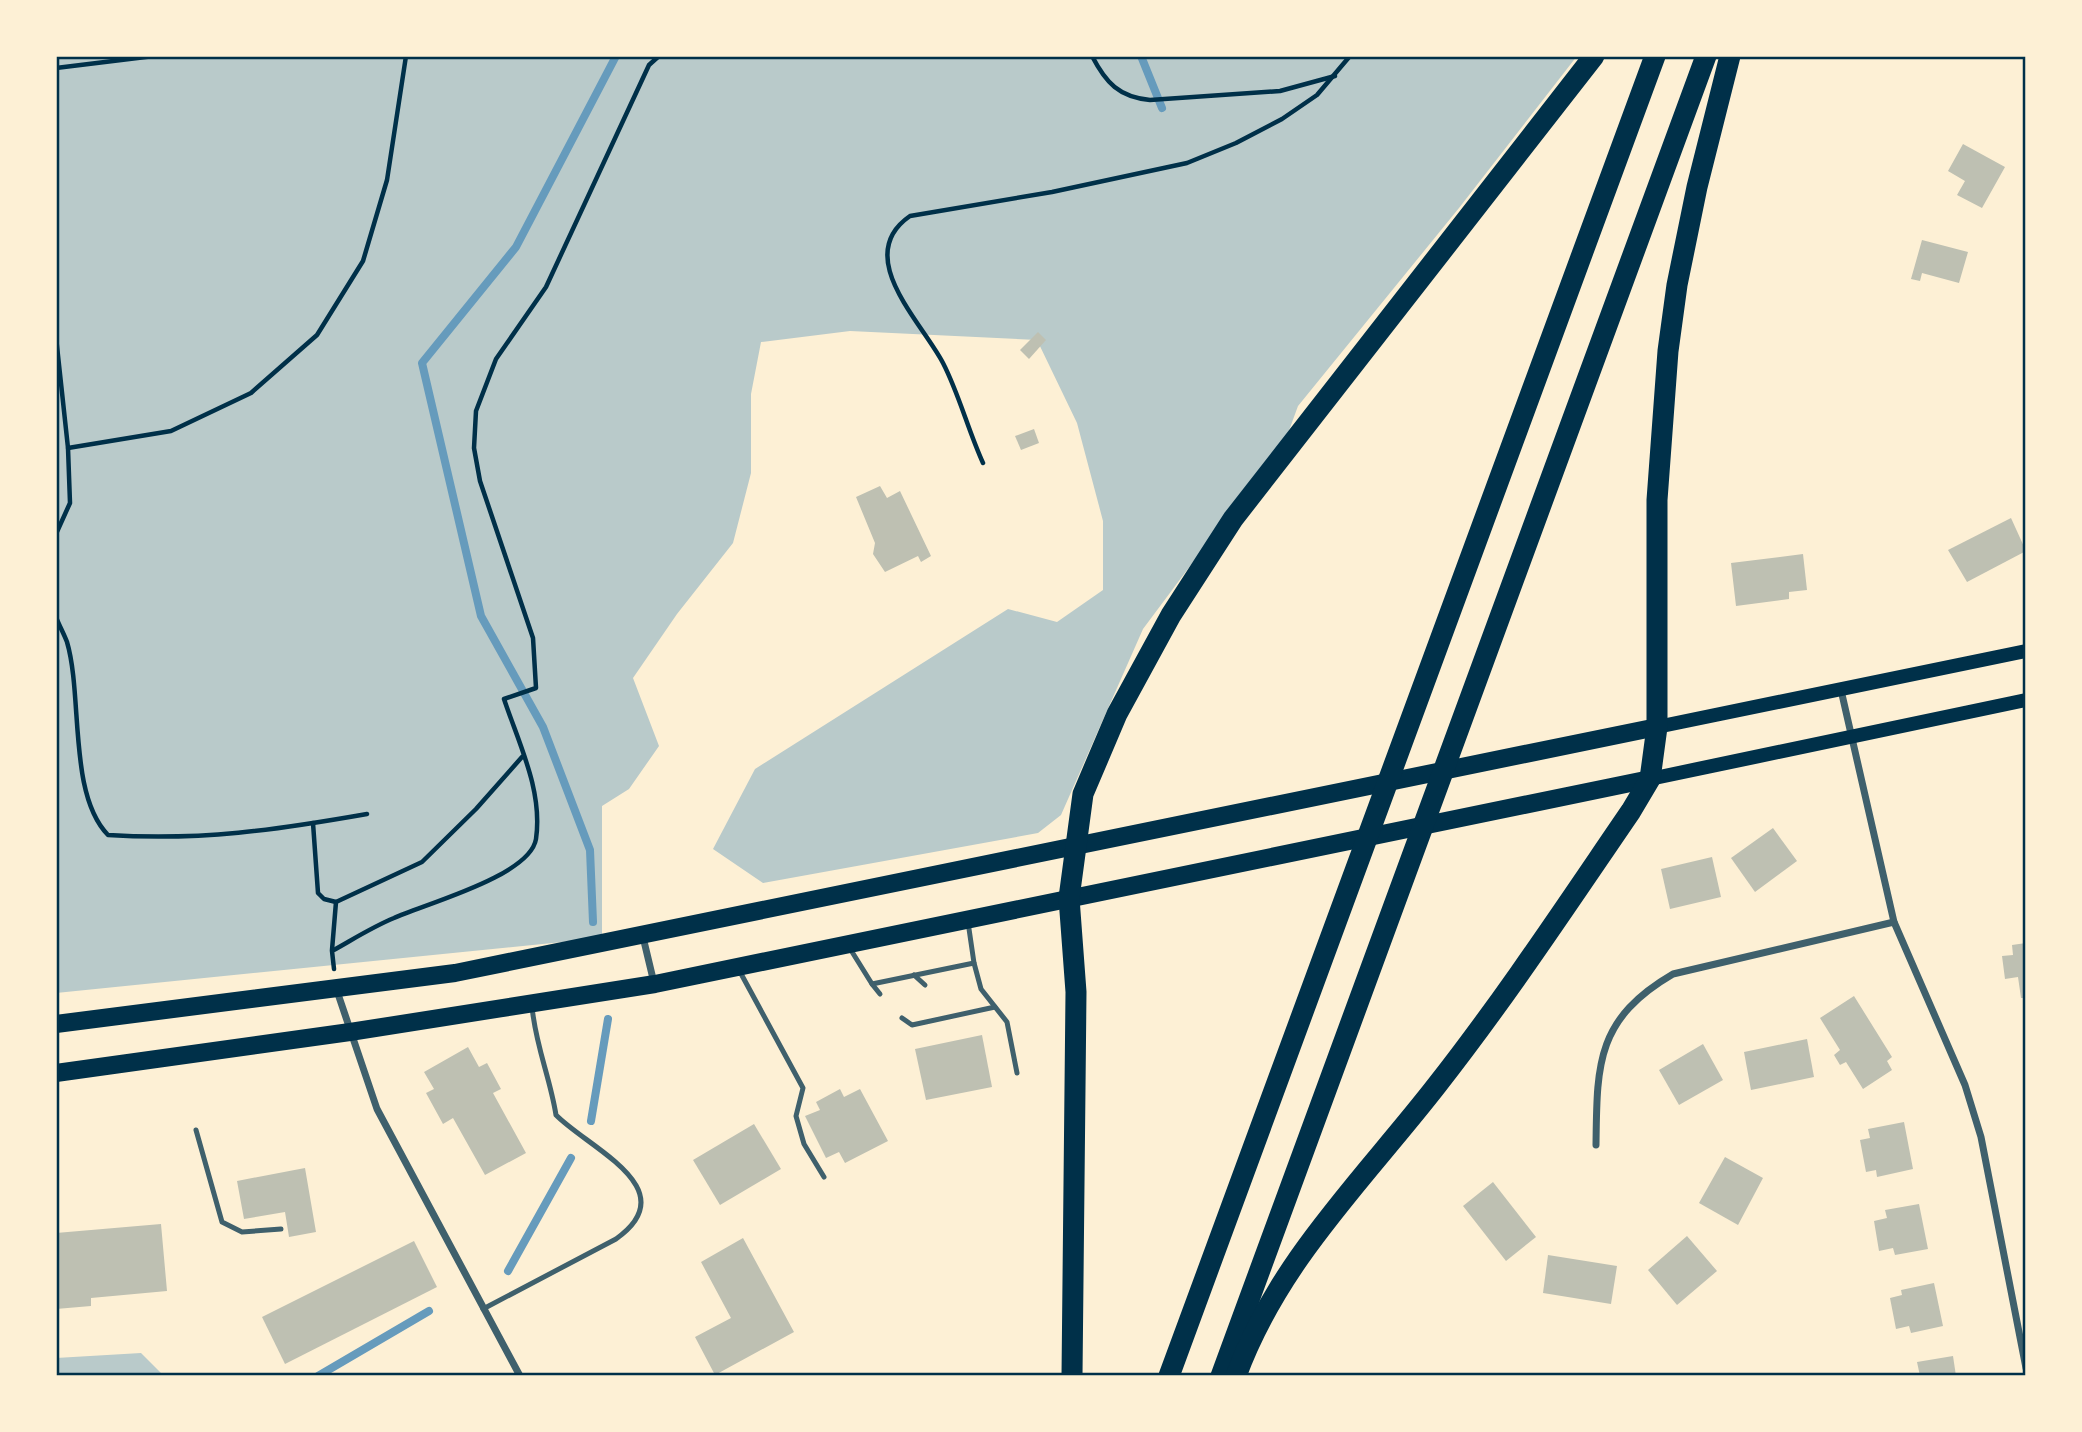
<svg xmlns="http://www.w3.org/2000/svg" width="2082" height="1432" font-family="'Varela Round',sans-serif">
  <rect width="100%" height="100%" fill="#fdf0d5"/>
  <g fill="#b9caca">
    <path d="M 56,56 L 1577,56 L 1459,208 L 1298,406 L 1287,436 L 1143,629 L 1061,815 L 1038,833 L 763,883 L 713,849 L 755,769 L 1008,609 L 1057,622 L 1103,590 L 1103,521 L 1077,423 L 1037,340 L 850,331 L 761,342 L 751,394 L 751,473 L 733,543 L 677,614 L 633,678 L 659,746 L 629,789 L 602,806 L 602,938 L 56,993 Z"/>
    <path d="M 141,1353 L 164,1376 L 56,1376 L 56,1358 Z"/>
  </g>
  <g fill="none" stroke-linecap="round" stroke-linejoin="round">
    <g stroke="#669bbc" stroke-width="8">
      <path d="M 1141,56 L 1162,108"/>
      <path d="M 593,922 L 590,850 L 543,727 L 481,616 L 422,363 L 516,247 L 616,56"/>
      <path d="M 591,1121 L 608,1019"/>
      <path d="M 508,1271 L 571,1158"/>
      <path d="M 318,1376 L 429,1311"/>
    </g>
  </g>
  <g fill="#bec0b2">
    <path d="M 1963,144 L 2005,167 L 1982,208 L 1957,195 L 1965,181 L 1948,171 Z"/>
    <path d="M 1922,240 L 1968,252 L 1959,283 L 1922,273 L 1920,281 L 1911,279 Z"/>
    <path d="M 1038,332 L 1046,340 L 1029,359 L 1020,350 Z"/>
    <path d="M 1034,429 L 1039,443 L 1021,450 L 1015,436 Z"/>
    <path d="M 880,486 L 887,498 L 900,491 L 931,556 L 921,562 L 918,556 L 885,572 L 873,554 L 875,543 L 856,497 Z"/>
    <path d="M 2011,518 L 2026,551 L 1967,582 L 1948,550 Z"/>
    <path d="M 1803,554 L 1807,590 L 1789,592 L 1789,599 L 1736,606 L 1731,563 Z"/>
    <path d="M 1773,828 L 1797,861 L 1755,892 L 1731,858 Z"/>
    <path d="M 1712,857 L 1721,897 L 1670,909 L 1661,869 Z"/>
    <path d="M 2026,943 L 2026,998 L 2021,998 L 2018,977 L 2005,979 L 2002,956 L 2013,955 L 2012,945 Z"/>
    <path d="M 1854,996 L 1892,1057 L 1887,1061 L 1892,1070 L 1863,1089 L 1846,1062 L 1840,1065 L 1834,1055 L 1840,1050 L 1820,1018 Z"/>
    <path d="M 982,1035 L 992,1087 L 926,1100 L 915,1049 Z"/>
    <path d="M 1807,1039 L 1814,1077 L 1751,1090 L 1744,1052 Z"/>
    <path d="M 1703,1044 L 1723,1080 L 1679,1105 L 1659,1070 Z"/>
    <path d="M 468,1047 L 479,1067 L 487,1063 L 501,1089 L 493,1093 L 526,1153 L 485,1175 L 453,1118 L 443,1124 L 426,1093 L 434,1089 L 424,1072 Z"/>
    <path d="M 840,1089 L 844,1097 L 860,1089 L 888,1141 L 845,1163 L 839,1152 L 826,1158 L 805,1116 L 820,1110 L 816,1102 Z"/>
    <path d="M 1904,1122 L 1913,1169 L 1877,1177 L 1876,1170 L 1866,1172 L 1860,1140 L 1870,1138 L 1868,1129 Z"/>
    <path d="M 754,1124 L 781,1169 L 720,1205 L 693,1160 Z"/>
    <path d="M 1725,1157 L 1763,1178 L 1738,1225 L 1699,1203 Z"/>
    <path d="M 305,1168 L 316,1232 L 289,1237 L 285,1212 L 244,1219 L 237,1181 Z"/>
    <path d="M 1493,1182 L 1536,1237 L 1506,1261 L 1463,1206 Z"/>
    <path d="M 1919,1204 L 1928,1249 L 1895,1255 L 1893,1248 L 1879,1251 L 1874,1221 L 1887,1218 L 1885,1210 Z"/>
    <path d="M 161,1224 L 167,1291 L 91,1298 L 91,1306 L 56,1309 L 56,1233 Z"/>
    <path d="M 1687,1236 L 1717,1271 L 1677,1305 L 1648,1270 Z"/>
    <path d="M 743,1238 L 794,1332 L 715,1375 L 695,1337 L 731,1318 L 701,1262 Z"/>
    <path d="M 414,1241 L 437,1287 L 285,1364 L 262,1317 Z"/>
    <path d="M 1548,1255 L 1617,1266 L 1611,1304 L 1543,1293 Z"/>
    <path d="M 1934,1283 L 1943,1326 L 1911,1333 L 1909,1326 L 1896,1329 L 1890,1298 L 1902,1295 L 1901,1290 Z"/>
    <path d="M 1953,1356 L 1956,1376 L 1920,1376 L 1917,1362 Z"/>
  </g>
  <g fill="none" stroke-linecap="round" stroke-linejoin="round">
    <g stroke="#003049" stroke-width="4.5">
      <path d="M 1092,56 C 1106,83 1119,97 1150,100 L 1280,91 L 1335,76"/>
      <path d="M 56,68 L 154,56"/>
      <path d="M 56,337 L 68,448 L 171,431 L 251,393 L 317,335 L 363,261 L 387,180 L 406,56"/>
      <path d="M 983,463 C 968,430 959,394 943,363 C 921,321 852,256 910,216 L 1052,192 L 1187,163 L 1236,143 L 1282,119 L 1317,95 L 1350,56"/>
      <path d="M 56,534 L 70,503 L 68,448"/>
      <path d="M 56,617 C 59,625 64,634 67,642 C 83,696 68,794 108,835 C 201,841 276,830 367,814"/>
      <path d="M 313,823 L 318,893 L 324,899 L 336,902"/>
      <path d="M 332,950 L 336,902 L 422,862 L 476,809 L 522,757"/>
      <path d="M 334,969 L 332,951 C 352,940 372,927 394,918 C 425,904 530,876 536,839 C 543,791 519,744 504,699 L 536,688 L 533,638 L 480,481 L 474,448 L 476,411 L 496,359 L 546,287 L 649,65 L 659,56"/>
    </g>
    <g stroke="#3f606c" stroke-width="5">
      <path d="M 849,947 L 872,984 L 974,963 L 968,922"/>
      <path d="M 974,963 L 981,989 L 1007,1022 L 1017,1073"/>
      <path d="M 739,970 L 803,1088 L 796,1116 L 804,1144 L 824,1177"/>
      <path d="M 914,975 L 925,985"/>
      <path d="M 872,984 L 880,994"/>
      <path d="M 902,1018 L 912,1025 L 995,1007"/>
      <path d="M 196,1130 L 222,1222 L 242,1232 L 281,1229"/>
      <path d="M 483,1309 L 616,1239 C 687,1189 588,1148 556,1115 C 550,1077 535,1044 532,1006"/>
    </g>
    <g stroke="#3f606c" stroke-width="7">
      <path d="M 1841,690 L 1894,922 L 1965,1085 L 1981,1137 L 2026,1368"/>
      <path d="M 643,937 L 654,983"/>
      <path d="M 336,988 L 377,1109 L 520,1376"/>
      <path d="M 1596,1145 C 1597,1064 1596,1019 1673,974 L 1894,922"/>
    </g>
    <g stroke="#003049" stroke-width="14">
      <path d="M 1657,727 L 2026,651"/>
      <path d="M 1650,779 L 2026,700"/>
    </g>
    <g stroke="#003049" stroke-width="18">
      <path d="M 56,1024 L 455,973 L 1657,727"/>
      <path d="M 56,1073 L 350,1032 L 655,984 L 1650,779"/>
    </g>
    <g stroke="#003049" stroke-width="21">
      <path d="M 1072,1376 L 1076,992 L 1069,898 L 1083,794 L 1117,714 L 1171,615 L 1233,519 L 1594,56"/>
      <path d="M 1169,1376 L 1655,56"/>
      <path d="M 1221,1376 L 1706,56"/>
      <path d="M 1236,1376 C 1278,1261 1364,1179 1437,1085 C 1506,997 1568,903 1631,811 L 1650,779 L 1657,727 L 1657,500 L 1668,351 L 1677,285 L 1697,187 L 1730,56"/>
    </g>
  </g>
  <rect width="2082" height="1432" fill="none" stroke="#fdf0d5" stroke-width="116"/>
  <rect x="58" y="58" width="1966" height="1316" fill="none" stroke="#003049" stroke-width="2.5"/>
</svg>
